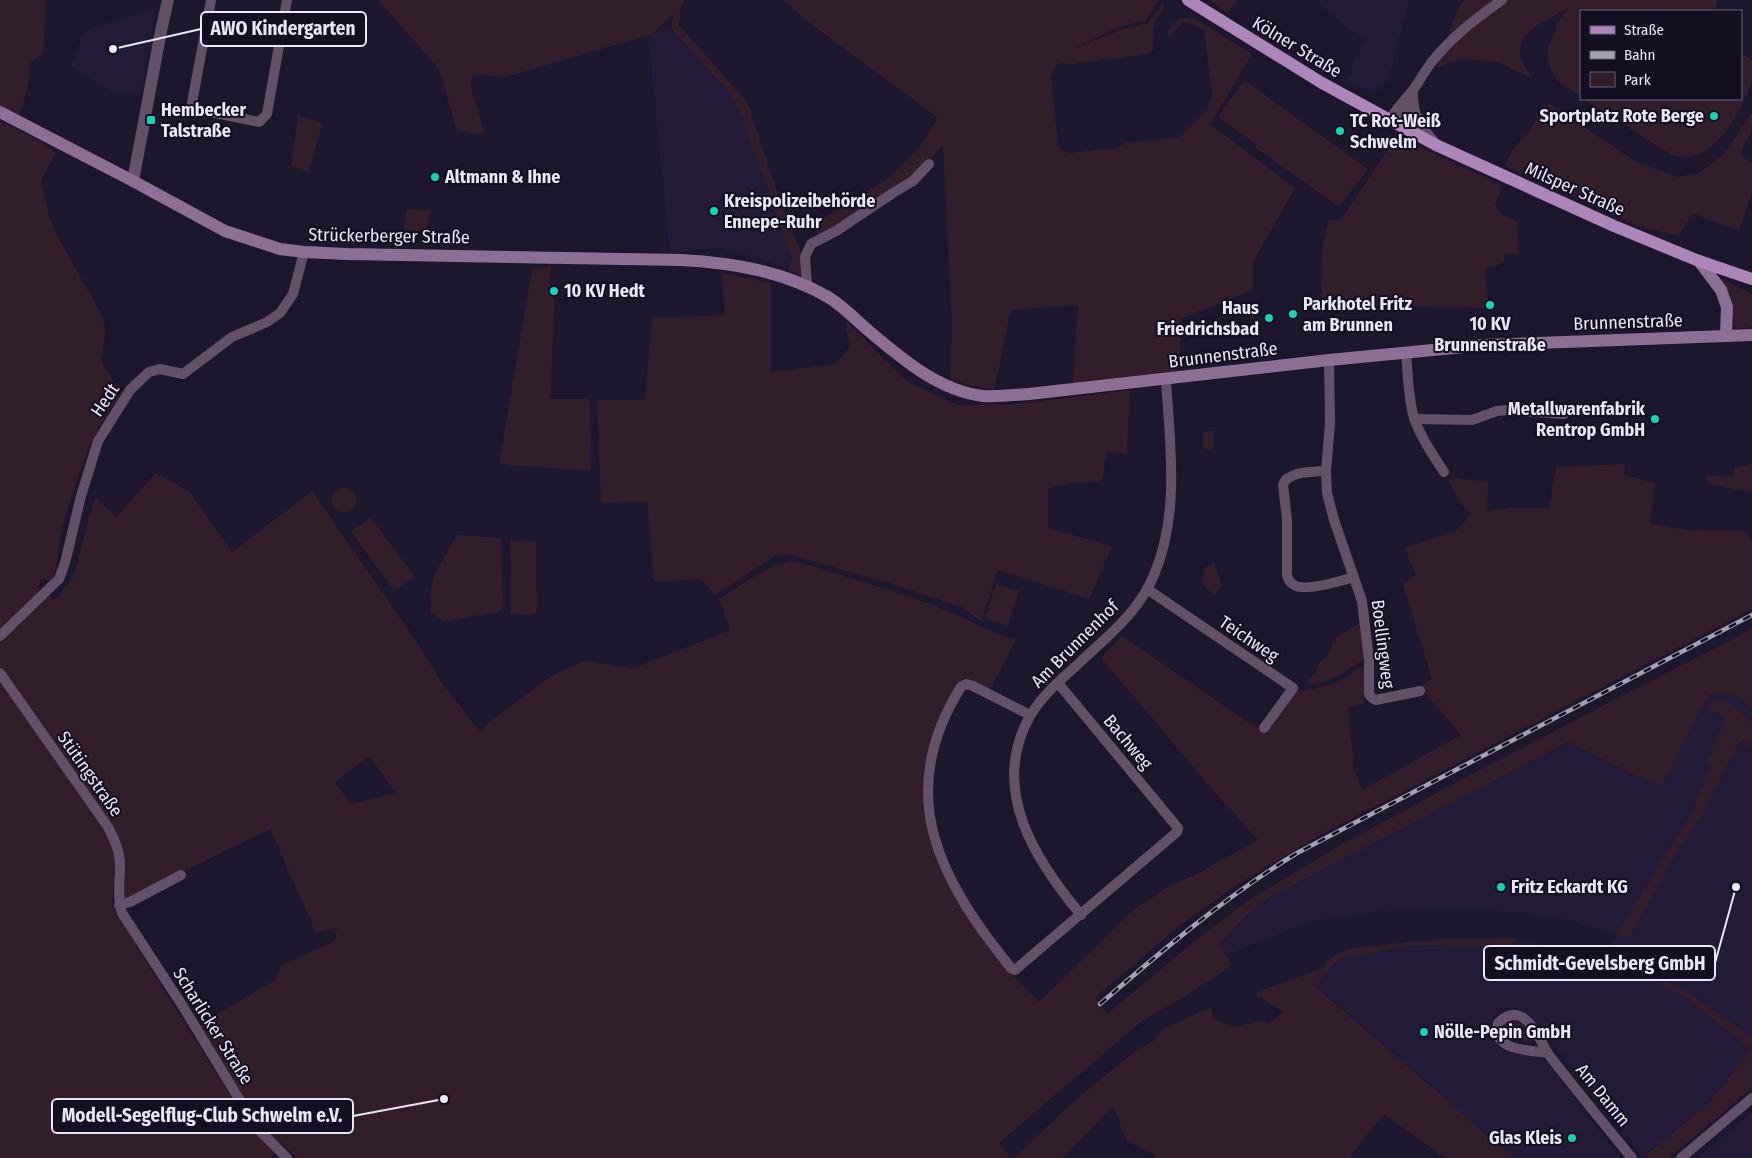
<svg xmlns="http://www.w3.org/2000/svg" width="1752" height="1158" font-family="'Fira Sans Condensed',sans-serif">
  <rect width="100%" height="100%" fill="#1c172c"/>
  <g fill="#221a36">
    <path d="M 1315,0 L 1409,0 L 1389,78 L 1375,92 L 1346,82 L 1353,70 L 1351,67 L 1366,39 L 1351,31 Z"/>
    <path d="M 156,8 L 141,96 L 110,91 L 71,66 L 84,31 Z"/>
    <path d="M 671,29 L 730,93 L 741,115 L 792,259 L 789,270 L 745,254 L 717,248 L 670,253 L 648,35 Z"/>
    <path d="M 1718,663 L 1725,673 L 1710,693 L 1722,691 L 1732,693 L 1743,700 L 1752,710 L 1752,1038 L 1667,981 L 1662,983 L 1690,1001 L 1751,1050 L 1710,1102 L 1642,1157 L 1529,1014 L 1522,1009 L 1508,1007 L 1500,1011 L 1493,1019 L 1490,1030 L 1494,1042 L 1505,1050 L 1537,1055 L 1548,1063 L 1621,1158 L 1514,1158 L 1315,985 L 1337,960 L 1408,945 L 1512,947 L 1517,938 L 1575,953 L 1609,963 L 1608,957 L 1616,934 L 1564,919 L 1514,912 L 1471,909 L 1385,911 L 1312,921 L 1226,955 L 1219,946 L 1242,919 L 1269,898 Z"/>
    <path d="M 1752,1112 L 1752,1158 L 1698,1158 Z"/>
  </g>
  <g fill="#311e2a" fill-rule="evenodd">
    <path d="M 0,0 L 46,0 L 43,54 L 30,62 C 30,84 26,96 18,115 L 0,106 Z"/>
    <path d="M 378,0 L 684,0 L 681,8 L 679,25 L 742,96 L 749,107 L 785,215 L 803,257 L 805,278 L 789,270 L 792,258 L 741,115 L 730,93 L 671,29 L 673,14 L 653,34 L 505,77 L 473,75 L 470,83 L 485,135 L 457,131 L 439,69 Z"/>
    <path d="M 783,0 L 1159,0 L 1146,20 L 1119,27 L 1067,51 L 1120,30 L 1148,23 L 1165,1 C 1164,9 1160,12 1157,19 C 1152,29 1153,38 1154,48 L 1149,54 L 1072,64 L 1060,63 L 1055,66 L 1051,76 L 1058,145 L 1060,149 L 1068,153 L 1119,148 L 1123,143 L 1180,137 L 1208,109 L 1212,96 L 1204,30 L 1190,23 L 1183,22 L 1169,38 L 1167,37 L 1170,27 L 1179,19 L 1193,17 L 1252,54 L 1210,124 L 1295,188 L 1253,262 L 1253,290 L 1182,318 L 1178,371 L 1073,383 L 1078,305 L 1011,310 L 994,390 L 950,381 L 952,321 L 943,145 L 913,178 L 820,238 L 814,224 L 889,178 L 918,149 L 938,118 L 807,21 Z"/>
    <path d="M 1209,0 L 1238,0 L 1227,13 Z"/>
    <path d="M 1464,0 L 1717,0 L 1717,6 L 1713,11 L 1581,11 L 1581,96 L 1560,83 L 1550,69 L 1547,52 L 1557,24 L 1568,8 C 1552,17 1523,29 1520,49 C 1518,58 1528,70 1532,78 L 1498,62 L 1461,59 L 1436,68 L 1458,8 Z"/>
    <path d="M 1741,53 L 1752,60 C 1752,66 1752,74 1752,80 C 1745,105 1722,147 1696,155 C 1688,157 1680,157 1673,156 L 1584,99 L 1741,99 Z"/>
    <path d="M 1244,80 L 1368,169 L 1339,207 L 1256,148 L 1254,143 L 1218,117 Z"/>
    <path d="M 1547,102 L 1635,161 L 1677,177 L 1699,173 L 1724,154 L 1752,112 L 1752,131 L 1740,154 L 1752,164 L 1752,193 L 1739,231 L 1692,213 L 1679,236 L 1637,226 L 1505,166 L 1513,149 L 1528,133 Z"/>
    <path d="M 298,115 L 322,123 L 309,172 L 291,166 Z"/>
    <path d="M 0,121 L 36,139 L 56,153 L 41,180 L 47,207 L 54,230 L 98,308 L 106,330 L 101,360 L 115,384 L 118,398 C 112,408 104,417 99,427 C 81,461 71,497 61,533 C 57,550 59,567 51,582 L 41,578 L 39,589 L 55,600 L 74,575 L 92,506 L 96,498 L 116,517 L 156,473 L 189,491 L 232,552 L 312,491 L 418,644 L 442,683 L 481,733 L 489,722 L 551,676 L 583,661 L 634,668 L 730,630 L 719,599 C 735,589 768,566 785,562 C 793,560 801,563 809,565 C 852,579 896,591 938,607 C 965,616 989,634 1016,639 L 989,691 L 963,678 L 941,716 L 934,737 L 928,828 L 934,851 L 942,872 L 953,893 L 1008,970 L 1039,1002 L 1132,911 L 1171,885 L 1197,874 L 1258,840 L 1212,789 L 1101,658 L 1122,636 L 1267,735 L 1295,691 C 1312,689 1329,687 1345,678 C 1352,673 1357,669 1365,665 L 1364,704 L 1348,707 L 1354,768 L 1362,790 L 1461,735 L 1420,687 L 1432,679 L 1403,585 L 1416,574 L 1404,548 L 1456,531 L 1471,514 L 1459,501 L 1449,481 L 1453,478 L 1488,482 L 1487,511 L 1509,508 L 1549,508 L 1556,467 L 1625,464 L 1624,475 L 1655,483 L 1650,524 L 1689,530 L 1745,531 L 1752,541 L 1752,609 L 1324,833 L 1240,883 L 1184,922 L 1095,998 L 1107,1014 L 1196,940 L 1249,900 L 1337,847 L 1483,768 L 1752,629 L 1752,710 C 1739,695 1730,690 1709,694 L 1661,787 L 1568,742 L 1269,898 L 1242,919 L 1219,945 L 1232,965 L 1192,992 L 1142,1021 L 999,1143 L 1011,1158 L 297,1158 L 280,1142 L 276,1143 L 258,1122 L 199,1025 L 274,981 L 282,965 L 335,941 L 337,927 L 316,933 L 270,829 L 124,901 L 126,865 L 115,864 L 112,904 L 141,954 L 241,1112 L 257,1133 L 276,1152 L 271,1158 L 0,1158 ZM 369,756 L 396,793 L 351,804 L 335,782 Z"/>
    <path d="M 1397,136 L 1502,185 L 1495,205 L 1502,215 L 1517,221 L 1519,255 L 1504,254 L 1504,263 L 1485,268 L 1488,308 L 1321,306 L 1322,249 L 1329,220 L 1341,220 Z"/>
    <path d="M 406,209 L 431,210 L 426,231 L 404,230 Z"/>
    <path d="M 551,266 L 549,286 L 555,289 L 550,399 L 590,399 L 591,471 L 499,464 L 532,270 Z"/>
    <path d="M 722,273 L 771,283 L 771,372 L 836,364 L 850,347 L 845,320 L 906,381 L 957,405 L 1009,405 L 1130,390 L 1127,454 L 1107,452 L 1102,481 L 1074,483 L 1048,488 L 1048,528 L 1112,546 L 1089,599 L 998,570 L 981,621 L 961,607 L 892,584 L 787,554 L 773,557 L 715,595 L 701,579 L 654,582 L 647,502 L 601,503 L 597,400 L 645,400 L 652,318 L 725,315 Z"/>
    <path d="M 1722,279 L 1752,294 L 1752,327 L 1738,329 L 1734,326 L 1734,317 L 1731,317 L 1721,282 Z"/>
    <path d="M 1214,431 L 1214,449 L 1203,449 L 1203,432 Z"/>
    <path d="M 1752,464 L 1752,492 L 1712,485 L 1707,480 L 1707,475 L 1733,477 L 1734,468 Z"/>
    <circle cx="344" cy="500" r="12"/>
    <path d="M 371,518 L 415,577 L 394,591 L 351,531 Z"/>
    <path d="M 457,535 L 501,538 L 503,608 L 498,612 L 444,622 L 430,611 L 431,589 L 435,573 Z"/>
    <path d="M 510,540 L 536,541 L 537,612 L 532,615 L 511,614 Z"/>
    <path d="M 1214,564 L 1222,585 L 1215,596 C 1202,587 1200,580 1207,566 Z"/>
    <path d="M 996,584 L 1019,591 L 1008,626 L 985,619 Z"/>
    <path d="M 1361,623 L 1365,660 C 1357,662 1351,668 1344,672 C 1333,679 1321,683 1308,685 L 1308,681 L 1315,673 L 1318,664 L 1329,654 L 1333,642 L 1338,636 Z"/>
    <path d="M 1716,701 C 1734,700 1741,712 1752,724 L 1752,747 L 1744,739 L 1739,743 L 1703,813 L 1676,853 L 1630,937 L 1616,935 L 1657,869 L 1658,864 L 1689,819 L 1711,765 L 1707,762 L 1726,717 L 1708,709 L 1711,704 Z"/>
    <path d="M 1517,938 L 1512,947 L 1408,945 L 1337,960 L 1315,986 L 1514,1158 L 1445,1158 L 1384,1114 L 1351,1155 L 1353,1158 L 1153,1158 L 1155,1155 L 1127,1141 L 1113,1106 L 1063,1158 L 1014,1158 L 1081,1095 L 1137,1050 L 1152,1042 L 1163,1029 L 1211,1007 L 1214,1019 L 1233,1027 L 1263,1021 L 1268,1024 L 1284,1012 L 1256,995 L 1258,992 L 1325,967 L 1326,961 L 1347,949 L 1409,942 L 1441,939 Z"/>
    <path d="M 1667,981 L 1688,992 L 1752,1037 L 1752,1088 L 1669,1158 L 1642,1158 L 1710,1102 L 1751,1050 L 1690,1001 L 1664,986 L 1662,982 Z"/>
    <path d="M 1514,1019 C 1522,1022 1532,1032 1532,1041 L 1530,1043 L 1504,1038 L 1502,1027 L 1505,1021 Z"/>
  </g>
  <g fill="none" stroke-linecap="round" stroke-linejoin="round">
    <g stroke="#635169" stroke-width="10">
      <path d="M 211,0 L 192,103 L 196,109 L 259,122 L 267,114 L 287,0"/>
      <path d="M 1413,90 C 1412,116 1420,125 1436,144"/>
      <path d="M 1390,120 C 1396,108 1405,100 1413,90 C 1421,79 1426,68 1435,58 C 1454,35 1478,17 1502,0"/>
      <path d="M 1390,120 L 1405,114 L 1412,101"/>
      <path d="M 807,286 L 805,257 L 811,244 L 836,231 L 893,193 L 913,181 L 929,164"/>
      <path d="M 1406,353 C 1408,374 1408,398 1414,418 C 1421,438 1433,455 1444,472"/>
      <path d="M 1329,360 L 1330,423 L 1326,471 L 1327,493 L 1334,520 L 1362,601 L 1369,660 L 1369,694 L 1372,698 L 1376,700 L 1420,691"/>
      <path d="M 1414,419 L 1472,420 L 1497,411 L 1508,410 L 1564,414"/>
      <path d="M 1326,471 C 1314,472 1287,471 1283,485 L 1287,520 L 1287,575 C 1288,579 1290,583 1294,585 C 1305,592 1341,581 1354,577"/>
      <path d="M 1147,589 L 1293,688 L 1264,728"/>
      <path d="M 0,636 L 59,579 L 65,563 L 81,496 L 98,441 L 130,390 L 149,372 L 160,369 L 183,374 L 232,337 L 267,322 L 280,313 L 293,294 L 304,252"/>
      <path d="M 0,673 L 108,827 C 114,839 120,851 120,865 C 120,881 117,898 122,913 L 182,1005 L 250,1117 L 258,1129 L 287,1158"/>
      <path d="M 1030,715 L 973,686 L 966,684 L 961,687 C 893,795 940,880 1011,968 L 1015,970 L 1177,832 L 1178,828 L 1058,683"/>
      <path d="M 119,905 L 130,902 L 181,875"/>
      <path d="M 1081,915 C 1035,860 989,789 1030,716 C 1041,697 1059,681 1076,666 C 1105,638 1138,614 1154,575 C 1180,514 1170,444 1166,380"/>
      <path d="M 1548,1053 C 1528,1050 1491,1051 1498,1023 C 1505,1016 1513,1012 1522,1017 C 1535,1025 1541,1043 1549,1055 C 1576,1090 1604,1124 1632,1158"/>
      <path d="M 1681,1158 L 1752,1098"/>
    </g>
    <path stroke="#635169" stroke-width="12" d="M 133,181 L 161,31 L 168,0"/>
    <g stroke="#8d6f96" stroke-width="12">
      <path d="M 0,112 L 133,181 L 225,231 L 280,249 L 304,252 L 347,254 L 682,260 C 733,263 783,271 828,297 C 843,306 856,320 869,331 C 901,358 939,391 983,396 C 998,397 1014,395 1029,394 L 1329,360 L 1485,345 L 1752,335"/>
      <path d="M 1699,261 L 1721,290 L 1727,307 L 1726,336"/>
    </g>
    <path stroke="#ad86b9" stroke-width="12" d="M 1188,0 L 1322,83 L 1436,145 L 1614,226 L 1699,261 L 1752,279"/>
    <defs>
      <path id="rail" d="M 1100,1004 C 1164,949 1225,897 1297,853 L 1752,615"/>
    </defs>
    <use href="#rail" stroke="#a5a1b2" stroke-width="4.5"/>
    <use href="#rail" stroke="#130e22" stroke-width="2.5" stroke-dasharray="8" stroke-linecap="butt"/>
  </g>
  <g fill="#16d5b3" stroke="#130e22" stroke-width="2">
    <circle cx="1714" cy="116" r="5"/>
    <rect x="146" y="115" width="10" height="10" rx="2.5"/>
    <circle cx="1340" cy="131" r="5"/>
    <circle cx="435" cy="177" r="5"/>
    <circle cx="714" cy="211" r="5"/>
    <circle cx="554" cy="291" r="5"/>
    <circle cx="1490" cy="305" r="5"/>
    <circle cx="1293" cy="314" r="5"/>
    <circle cx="1269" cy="318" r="5"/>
    <circle cx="1655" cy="419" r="5"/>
    <circle cx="1501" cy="887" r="5"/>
    <circle cx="1424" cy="1032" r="5"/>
    <circle cx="1572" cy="1138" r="5"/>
  </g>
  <g text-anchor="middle" stroke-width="4" stroke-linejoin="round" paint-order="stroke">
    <g font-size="18" fill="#e9e6f5" stroke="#130e22">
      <text transform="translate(1297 47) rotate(31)" y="6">Kölner Straße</text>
      <text transform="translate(1575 189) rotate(24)" y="6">Milsper Straße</text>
      <text transform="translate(389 236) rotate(1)" y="6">Strückerberger Straße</text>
      <text transform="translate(1628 322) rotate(-2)" y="6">Brunnenstraße</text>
      <text transform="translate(1223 355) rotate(-7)" y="6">Brunnenstraße</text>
      <text transform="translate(105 400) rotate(-56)" y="6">Hedt</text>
      <text transform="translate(1249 639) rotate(34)" y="6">Teichweg</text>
      <text transform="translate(1075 644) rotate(-45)" y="6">Am Brunnenhof</text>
      <text transform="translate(1383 644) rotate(83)" y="6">Boellingweg</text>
      <text transform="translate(1128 742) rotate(50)" y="6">Bachweg</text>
      <text transform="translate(90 774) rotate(55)" y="6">Stütingstraße</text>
      <text transform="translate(213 1026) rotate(58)" y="6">Scharlicker Straße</text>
      <text transform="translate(1603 1095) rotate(51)" y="6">Am Damm</text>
    </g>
    <g font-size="18" font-weight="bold" fill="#e9e6f5" stroke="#130e22" text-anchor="start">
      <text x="161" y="116">Hembecker<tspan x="161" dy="21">Talstraße</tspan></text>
      <text x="1704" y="122" text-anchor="end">Sportplatz Rote Berge</text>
      <text x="1350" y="127">TC Rot-Weiß<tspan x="1350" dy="21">Schwelm</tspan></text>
      <text x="445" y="183">Altmann &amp; Ihne</text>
      <text x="724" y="207">Kreispolizeibehörde<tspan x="724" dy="21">Ennepe-Ruhr</tspan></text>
      <text x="564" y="297">10 KV Hedt</text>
      <text x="1303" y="310">Parkhotel Fritz<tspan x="1303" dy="21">am Brunnen</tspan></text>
      <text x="1259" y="314" text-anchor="end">Haus<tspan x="1259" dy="21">Friedrichsbad</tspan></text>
      <text x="1490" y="330" text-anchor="middle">10 KV<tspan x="1490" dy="21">Brunnenstraße</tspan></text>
      <text x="1645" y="415" text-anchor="end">Metallwarenfabrik<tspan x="1645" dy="21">Rentrop GmbH</tspan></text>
      <text x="1511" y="893">Fritz Eckardt KG</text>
      <text x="1434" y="1038">Nölle-Pepin GmbH</text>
      <text x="1562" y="1144" text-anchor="end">Glas Kleis</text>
    </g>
  </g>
  <path fill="none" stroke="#e9e6f5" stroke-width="2" d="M113 49L201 29M1736 887L1715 963M444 1099L353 1116"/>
  <g fill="#e9e6f5" stroke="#130e22" stroke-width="2">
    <circle cx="113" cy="49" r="5"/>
    <circle cx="1736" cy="887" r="5"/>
    <circle cx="444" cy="1099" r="5"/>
  </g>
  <g fill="#130e22" stroke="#e9e6f5" stroke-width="2">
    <rect x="201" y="12" width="165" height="34" rx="5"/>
    <rect x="1484" y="946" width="231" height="34" rx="5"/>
    <rect x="52" y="1099" width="301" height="34" rx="5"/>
  </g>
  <g font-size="19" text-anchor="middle" font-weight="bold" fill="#e9e6f5">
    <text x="283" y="35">AWO Kindergarten</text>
    <text x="1600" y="970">Schmidt-Gevelsberg GmbH</text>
    <text x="202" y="1122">Modell-Segelflug-Club Schwelm e.V.</text>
  </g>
  <rect x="1580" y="10" width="162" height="90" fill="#130e22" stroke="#696476"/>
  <rect x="1590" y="26" width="25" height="8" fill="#ad86b9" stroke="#696476"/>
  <text x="1624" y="35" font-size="15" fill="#e9e6f5">Straße</text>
  <rect x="1590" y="51" width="25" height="8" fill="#a5a1b2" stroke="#696476"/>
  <text x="1624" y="60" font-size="15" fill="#e9e6f5">Bahn</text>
  <rect x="1590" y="72" width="25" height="15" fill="#311e2a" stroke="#696476"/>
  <text x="1624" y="85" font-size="15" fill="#e9e6f5">Park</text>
</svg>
